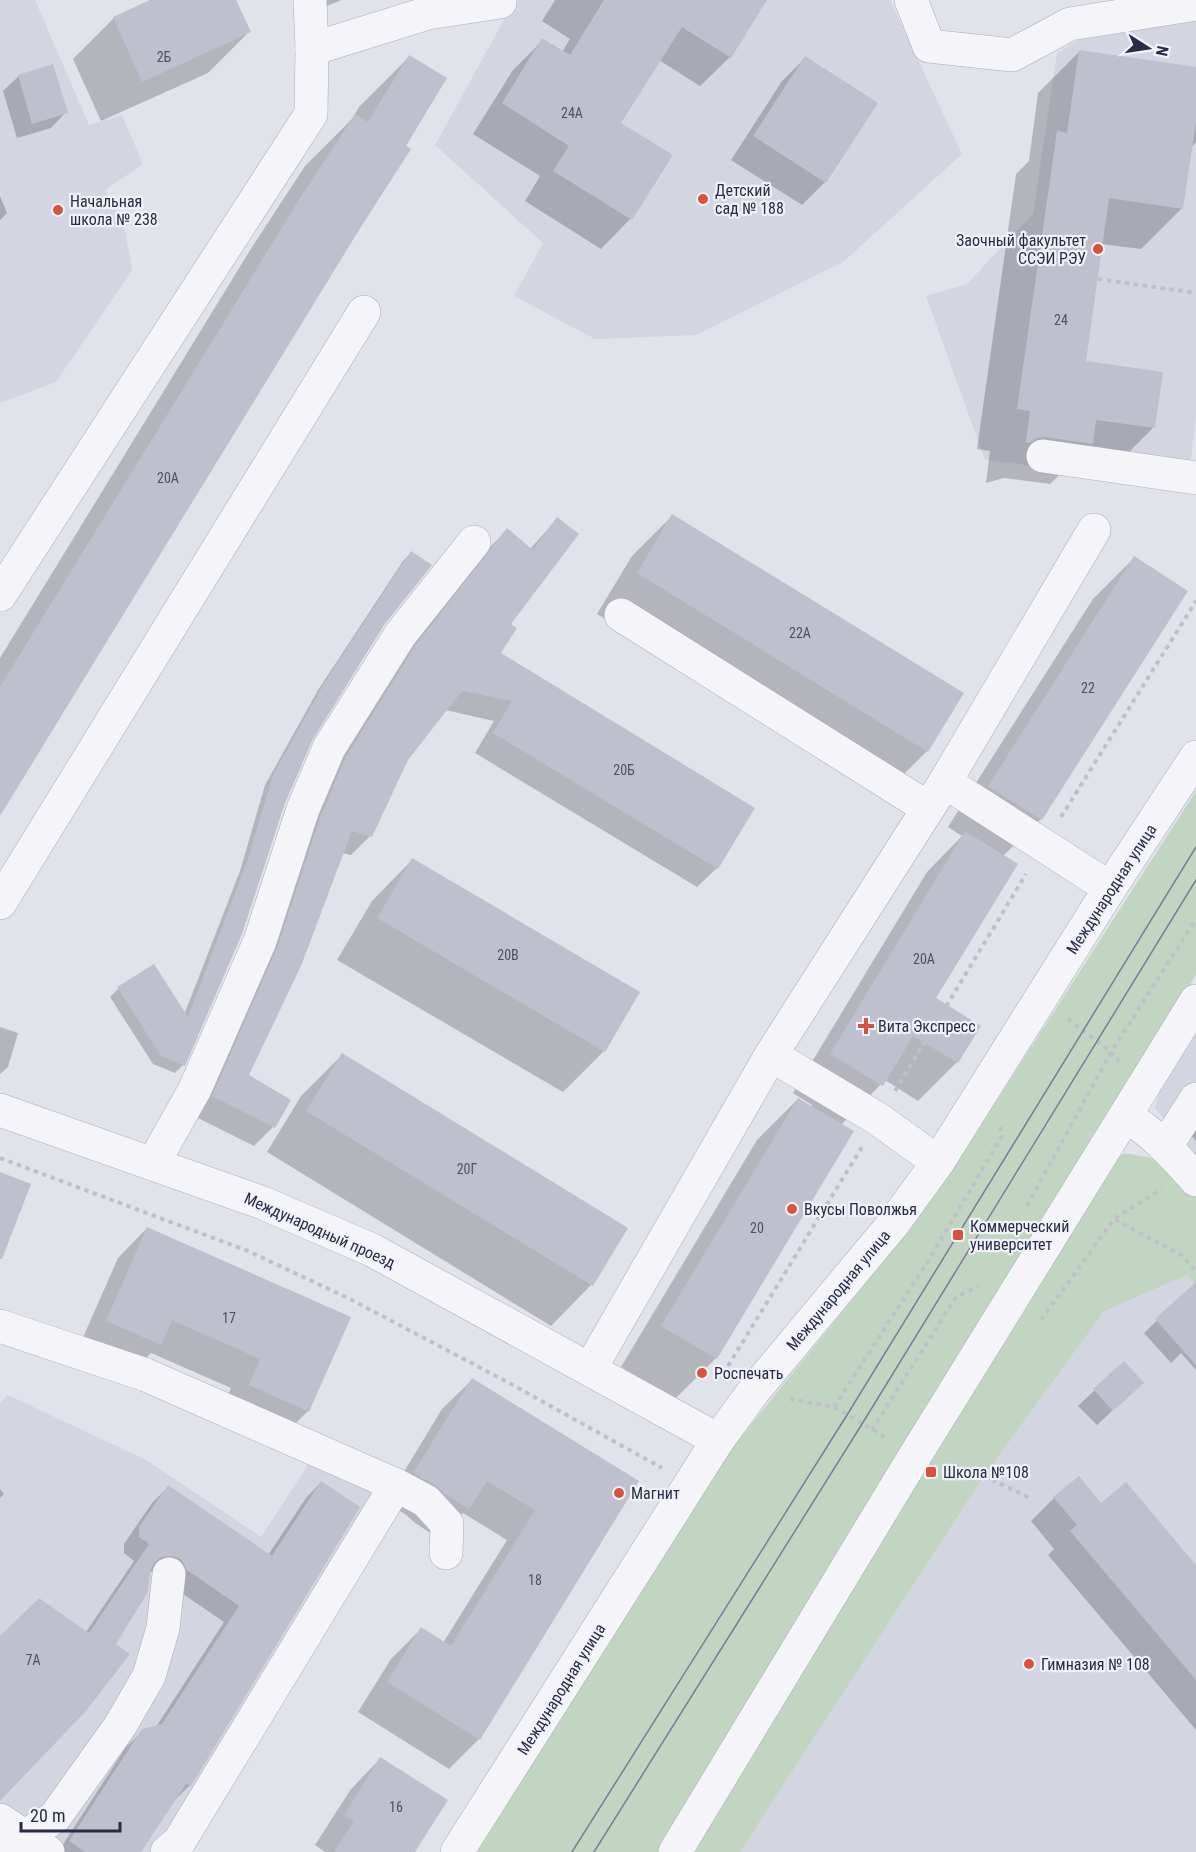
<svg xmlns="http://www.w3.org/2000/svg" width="1196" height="1852" font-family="'Roboto Condensed',sans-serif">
  <rect width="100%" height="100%" fill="#e1e3eb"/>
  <g fill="#d3d5e0">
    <path d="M 0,0 L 35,0 L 89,125 L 122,115 L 143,164 L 105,190 L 125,230 L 132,270 L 56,382 L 0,403 Z"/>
    <path d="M 515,0 L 890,0 L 962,154 L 843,262 L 696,335 L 595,339 L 514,296 L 543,243 L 435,145 Z"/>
    <path d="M 1196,20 L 1196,416 L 1188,484 L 985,460 L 926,296 L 967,284 L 1033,214 L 1057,53 L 1079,40 Z"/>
    <path d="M 1196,1027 L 1196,1158 L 1155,1108 L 1161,1083 Z"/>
    <path d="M 1187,1275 L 1196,1285 L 1196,1852 L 740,1852 L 984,1476 L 1104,1310 Z"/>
    <path d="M 8,1395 L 146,1460 L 261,1537 L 313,1457 L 378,1493 L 159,1852 L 0,1852 L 0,1403 Z"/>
  </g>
  <g fill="#c2d5c2">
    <path d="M 1196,791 L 1196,975 L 662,1852 L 476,1852 L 728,1453 L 902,1238 L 949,1175 Z"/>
    <path d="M 1125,1153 L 1152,1158 L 1196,1195 L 1196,1285 L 1187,1275 L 1104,1311 L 984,1476 L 740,1852 L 690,1852 L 1108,1164 Z"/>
  </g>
  <g fill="#0003">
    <path d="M 153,0 L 235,0 L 249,32 L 208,73 L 101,121 L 73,59 L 114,18 Z"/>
    <path d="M 324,0 L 341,0 L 327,6 Z"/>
    <path d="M 555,0 L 765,0 L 730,57 L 700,86 L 659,60 L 619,123 L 671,156 L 630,219 L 601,249 L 525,201 L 540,176 L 473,134 L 513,70 L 543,40 L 562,52 L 570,39 L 542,21 Z"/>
    <path d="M 1079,52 L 1196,68 L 1196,142 L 1191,148 L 1182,208 L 1141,249 L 1101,244 L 1084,362 L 1153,428 L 1112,469 L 1072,463 L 1050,484 L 1004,478 L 986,483 L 990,451 L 977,449 L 1016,174 L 1029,161 L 1038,93 Z"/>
    <path d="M 409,57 L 404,147 L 358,229 L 0,814 L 0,658 L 252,247 L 305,166 L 352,119 L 359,107 Z"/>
    <path d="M 805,58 L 825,182 L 802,205 L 731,160 L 782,81 Z"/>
    <path d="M 19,76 L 66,112 L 51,128 L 17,138 L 3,91 Z"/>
    <path d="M 0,196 L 7,213 L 0,220 Z"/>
    <path d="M 673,515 L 927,751 L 886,792 L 597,614 L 632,556 Z"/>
    <path d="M 557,519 L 509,624 L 498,654 L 717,868 L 697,887 L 475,753 L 494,721 L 445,710 L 407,759 L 370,836 L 351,855 L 342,853 L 247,1076 L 273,1127 L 254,1146 L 194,1116 L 327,778 L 396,667 L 488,549 L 507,530 L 530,549 Z"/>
    <path d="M 411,553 L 383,624 L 310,740 L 284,803 L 183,1065 L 175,1073 L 153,1064 L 110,997 L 118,989 L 154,966 L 184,1015 L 240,871 L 265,785 L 318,690 L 403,561 Z"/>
    <path d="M 1134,558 L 1041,819 L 1003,856 L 934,998 L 957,1062 L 918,1101 L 885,1080 L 841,1125 L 852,1132 L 716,1358 L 675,1399 L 621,1367 L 757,1140 L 798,1099 L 811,1107 L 812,1105 L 793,1093 L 927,872 L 962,836 L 948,827 L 1093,599 Z"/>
    <path d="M 412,860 L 638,992 L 604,1051 L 563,1092 L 337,960 L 372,901 Z"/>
    <path d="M 0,1027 L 18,1033 L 8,1067 L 0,1074 Z"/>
    <path d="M 342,1055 L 591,1285 L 551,1326 L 267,1152 L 301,1096 Z"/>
    <path d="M 1196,1116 L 1196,1141 L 1190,1134 Z"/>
    <path d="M 147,1228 L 308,1411 L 278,1441 L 220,1415 L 231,1388 L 151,1353 L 130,1374 L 77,1351 L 118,1258 Z"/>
    <path d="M 1189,1290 L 1196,1298 L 1196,1370 L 1181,1353 L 1171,1363 L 1144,1333 Z"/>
    <path d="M 1123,1363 L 1126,1398 L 1097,1425 L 1078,1406 Z"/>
    <path d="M 472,1380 L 637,1482 L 479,1739 L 449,1769 L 358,1712 L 391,1659 L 421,1629 L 443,1643 L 507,1540 L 463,1513 L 438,1538 L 415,1523 L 405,1514 L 385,1503 L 442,1409 Z"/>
    <path d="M 1079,1478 L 1101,1505 L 1196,1568 L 1196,1730 L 1048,1555 L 1054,1549 L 1031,1521 L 1054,1498 Z"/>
    <path d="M 321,1482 L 190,1785 L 174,1801 L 140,1852 L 58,1852 L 126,1747 L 143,1731 L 156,1727 L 224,1622 L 171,1586 L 154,1571 L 149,1572 L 0,1800 L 0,1638 L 86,1632 L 134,1561 L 124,1553 L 124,1544 L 152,1503 L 168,1487 L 268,1555 L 306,1498 Z"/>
    <path d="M 0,1489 L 4,1494 L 0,1498 Z"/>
    <path d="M 380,1759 L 414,1852 L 325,1852 L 315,1845 L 351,1789 Z"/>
  </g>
  <g fill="#bec0ce">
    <path d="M 150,0 L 236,0 L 251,32 L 142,82 L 113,17 Z"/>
    <path d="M 604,0 L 767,0 L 731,58 L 682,27 L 621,123 L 673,155 L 632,220 L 553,171 L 569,146 L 502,103 L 542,38 L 570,55 Z"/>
    <path d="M 1079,50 L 1196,67 L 1196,121 L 1183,209 L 1109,198 L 1086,361 L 1163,372 L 1155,428 L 1096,420 L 1093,444 L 1045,437 L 1037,438 L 1030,443 L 1026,442 L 1030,411 L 1017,409 L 1057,131 L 1067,133 Z"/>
    <path d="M 409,55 L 447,78 L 406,146 L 411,149 L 359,230 L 0,816 L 0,687 L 302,195 L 355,114 L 368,122 Z"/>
    <path d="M 805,56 L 878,103 L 826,183 L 753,136 Z"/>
    <path d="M 53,64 L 68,113 L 32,124 L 18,75 Z"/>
    <path d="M 672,514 L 964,693 L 928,752 L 637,573 Z"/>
    <path d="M 557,517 L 579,534 L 511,624 L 517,628 L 501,653 L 755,808 L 718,869 L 493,733 L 512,701 L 462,691 L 408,760 L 372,837 L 352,831 L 301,966 L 249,1075 L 291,1100 L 275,1128 L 212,1096 L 277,948 L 321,816 L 346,757 L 415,646 L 507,528 L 533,550 Z"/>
    <path d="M 411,551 L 432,565 L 384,625 L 312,741 L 285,803 L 242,934 L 185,1066 L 161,1056 L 117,987 L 154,964 L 188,1017 L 247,862 L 273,775 L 326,680 Z"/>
    <path d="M 1134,556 L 1188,591 L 1042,820 L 988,786 Z"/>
    <path d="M 965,831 L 1018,864 L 936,998 L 981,1026 L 958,1063 L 913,1036 L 883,1086 L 830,1054 Z"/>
    <path d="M 412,858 L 640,992 L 605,1052 L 377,918 Z"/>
    <path d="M 342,1053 L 628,1228 L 593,1286 L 306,1111 Z"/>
    <path d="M 798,1098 L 854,1131 L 717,1359 L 661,1326 Z"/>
    <path d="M 0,1172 L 31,1184 L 2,1259 L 0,1259 Z"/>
    <path d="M 147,1227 L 351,1317 L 309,1412 L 249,1385 L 260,1359 L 172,1320 L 161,1345 L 106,1321 Z"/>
    <path d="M 1196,1282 L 1196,1365 L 1155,1319 Z"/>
    <path d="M 1124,1361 L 1144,1383 L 1113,1411 L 1093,1389 Z"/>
    <path d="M 472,1378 L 639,1481 L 480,1740 L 387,1682 L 421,1627 L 451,1646 L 535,1510 L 487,1481 L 469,1509 L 445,1494 L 435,1485 L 413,1473 Z"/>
    <path d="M 1079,1476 L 1101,1503 L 1126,1482 L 1196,1565 L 1196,1680 L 1070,1531 L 1077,1525 L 1053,1497 Z"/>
    <path d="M 321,1481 L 360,1507 L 191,1786 L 186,1784 L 141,1852 L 85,1852 L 69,1841 L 142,1729 L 162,1724 L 239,1606 L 187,1570 L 181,1559 L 172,1556 L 161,1557 L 154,1563 L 150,1572 L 148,1592 L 116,1644 L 130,1654 L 86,1711 L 0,1801 L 0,1636 L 39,1598 L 89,1633 L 149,1544 L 139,1537 L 139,1527 L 168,1485 L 272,1556 Z"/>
    <path d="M 380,1757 L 448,1800 L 415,1852 L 334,1852 L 354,1821 L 344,1815 Z"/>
  </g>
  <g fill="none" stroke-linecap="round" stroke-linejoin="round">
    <defs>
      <g id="minor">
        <path d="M 911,0 L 929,46 L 1012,55 L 1070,24 L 1196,4"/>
        <path d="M 312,49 L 428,13 L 500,2"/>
        <path d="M 1043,456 L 1196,478"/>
        <path d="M 0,595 L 311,114 L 312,49 L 310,0"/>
        <path d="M 621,615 L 928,808"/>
        <path d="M 945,782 L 1110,888"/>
        <path d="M 0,903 L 364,312"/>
        <path d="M 771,1055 L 878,1119 L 938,1162"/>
        <path d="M 0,1110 L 263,1203 L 372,1250 L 718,1440"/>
        <path d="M 1126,1116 C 1154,1133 1174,1155 1196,1180"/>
        <path d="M 1166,1146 L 1196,1099"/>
        <path d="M 153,1164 L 195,1089 L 260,941 L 303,809 L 329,748 L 400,635 L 474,542"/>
        <path d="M 0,1326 L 146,1375 L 396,1485 L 426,1501 L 447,1524 L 446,1553"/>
        <path d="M 590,1369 L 771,1055 L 945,782 L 1094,530"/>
        <path d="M 0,1820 L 48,1852"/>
        <path d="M 0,1846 L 24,1837 L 55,1817 L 120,1726 L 149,1676 L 163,1628 L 169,1574"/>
        <path d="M 167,1852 L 179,1842 L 396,1485"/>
        <path d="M 457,1852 L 718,1440 L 753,1392 L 893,1224 L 938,1162 L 1110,888 L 1196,757"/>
        <path d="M 675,1852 L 908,1467 L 1196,1001"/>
      </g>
    </defs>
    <use href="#minor" stroke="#aaacb9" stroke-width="34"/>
    <g stroke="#c0c0ca" stroke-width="4" stroke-dasharray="4.5 4.5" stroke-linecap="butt">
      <path d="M 1098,279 L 1196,293"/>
      <path d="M 1061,817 L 1196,601"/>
      <path d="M 1068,1019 L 1111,1052 L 1120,1062"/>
      <path d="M 895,1091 L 1026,874"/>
      <path d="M 0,1158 L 248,1251 L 350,1299 L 511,1384 L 662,1468"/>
      <path d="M 1027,1206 L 1111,1052 L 1196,919"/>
      <path d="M 1115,1218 L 1162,1189"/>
      <path d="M 1041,1320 L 1114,1219 L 1181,1255 L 1196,1271"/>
      <path d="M 728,1366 L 862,1147"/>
      <path d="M 790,1399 L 834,1407 L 887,1438"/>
      <path d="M 834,1407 L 930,1258 L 1002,1136 L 1000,1126"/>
      <path d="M 872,1430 L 956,1297 L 979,1286"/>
      <path d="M 949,1466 L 984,1476 L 1030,1498"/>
    </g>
    <use href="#minor" stroke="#f5f5f9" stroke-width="33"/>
    <g stroke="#7a7d95" stroke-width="1.5">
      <path d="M 572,1852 L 847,1415 L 1196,847"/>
      <path d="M 594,1852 L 862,1424 L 1196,880"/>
    </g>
  </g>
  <g fill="#d65241" stroke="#f1f2f8" stroke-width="2">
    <circle cx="703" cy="199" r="6"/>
    <circle cx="58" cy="210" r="6"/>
    <circle cx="1098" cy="249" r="6"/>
    <path d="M863 1017h6v6h6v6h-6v6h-6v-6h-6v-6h6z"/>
    <circle cx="792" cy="1209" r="6"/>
    <rect x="952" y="1229" width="12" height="12" rx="3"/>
    <circle cx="702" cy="1373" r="6"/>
    <rect x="925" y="1466" width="12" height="12" rx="3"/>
    <circle cx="619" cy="1493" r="6"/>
    <circle cx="1029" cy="1664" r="6"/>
  </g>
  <g text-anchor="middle" stroke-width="4.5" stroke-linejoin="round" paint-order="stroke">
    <g font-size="14" fill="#4e5066">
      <text x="164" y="62">2Б</text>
      <text x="572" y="118">24А</text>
      <text x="1061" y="325">24</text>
      <text x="168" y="483">20А</text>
      <text x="800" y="638">22А</text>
      <text x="1088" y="693">22</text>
      <text x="624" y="775">20Б</text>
      <text x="508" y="960">20В</text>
      <text x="924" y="964">20А</text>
      <text x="467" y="1174">20Г</text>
      <text x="757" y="1233">20</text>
      <text x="229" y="1323">17</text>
      <text x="535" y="1585">18</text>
      <text x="33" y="1665">7А</text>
      <text x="396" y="1812">16</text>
    </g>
    <g font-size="16" fill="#292b44" stroke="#f1f2f8" text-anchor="start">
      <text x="715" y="196">Детский<tspan x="715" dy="18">сад № 188</tspan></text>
      <text x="70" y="207">Начальная<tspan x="70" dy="18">школа № 238</tspan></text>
      <text x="1086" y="246" text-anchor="end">Заочный факультет<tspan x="1086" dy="18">ССЭИ РЭУ</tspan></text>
      <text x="878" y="1032">Вита Экспресс</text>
      <text x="804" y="1215">Вкусы Поволжья</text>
      <text x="970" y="1232">Коммерческий<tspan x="970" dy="18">университет</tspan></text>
      <text x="714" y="1379">Роспечать</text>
      <text x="943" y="1478">Школа №108</text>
      <text x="631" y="1499">Магнит</text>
      <text x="1041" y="1670">Гимназия № 108</text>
    </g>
    <g font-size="16" fill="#292b44" stroke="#f1f2f8">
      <text transform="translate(1111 889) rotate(-57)" y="6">Международная улица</text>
      <text transform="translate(320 1230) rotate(24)" y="6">Международный проезд</text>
      <text transform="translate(838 1290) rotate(-50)" y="6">Международная улица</text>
      <text transform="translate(561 1689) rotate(-58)" y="6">Международная улица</text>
    </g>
  </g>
  <g transform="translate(1148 48) rotate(102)" stroke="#f1f2f8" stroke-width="4.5" paint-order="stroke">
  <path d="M0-4.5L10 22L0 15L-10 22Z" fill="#292b44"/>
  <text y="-9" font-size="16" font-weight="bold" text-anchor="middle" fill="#292b44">N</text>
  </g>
  <path d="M21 1822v9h99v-9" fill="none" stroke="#292b44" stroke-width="3"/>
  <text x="30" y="1822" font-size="18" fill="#292b44" stroke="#f1f2f8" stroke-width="4.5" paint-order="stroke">20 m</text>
</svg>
